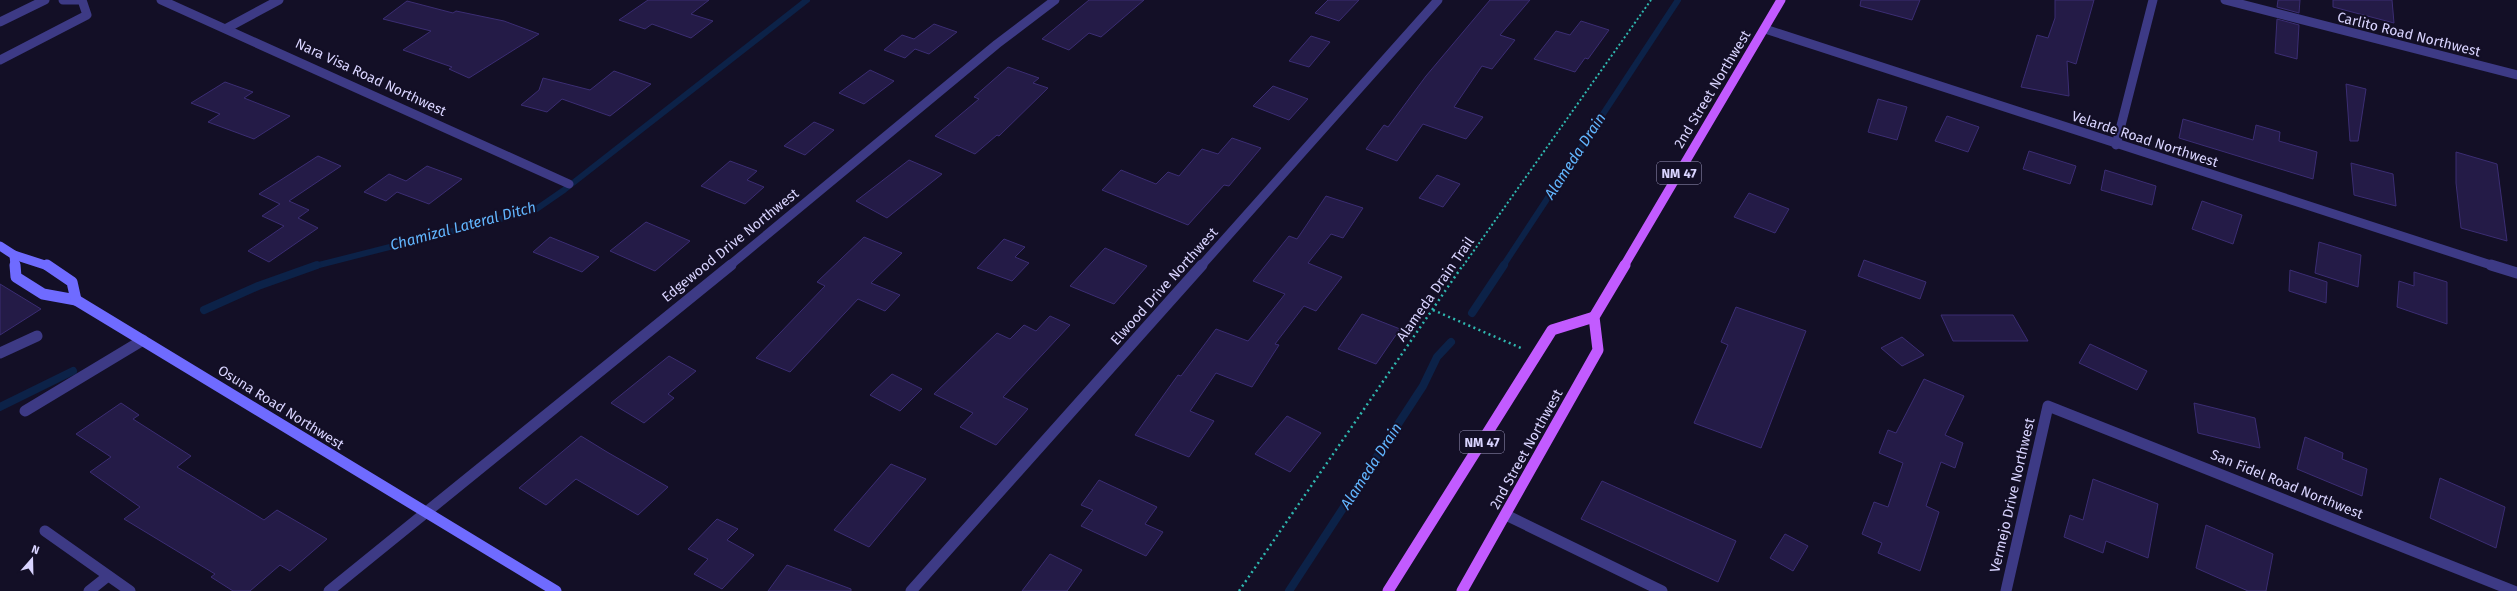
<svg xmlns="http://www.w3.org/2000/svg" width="2517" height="591" font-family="'Fira Sans',sans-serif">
  <rect width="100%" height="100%" fill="#130f26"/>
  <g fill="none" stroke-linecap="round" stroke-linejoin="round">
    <g stroke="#0c2248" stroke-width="6">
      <path d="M 315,266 L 535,210 L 564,190 L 807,0"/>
      <path d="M 1503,266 L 1678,0"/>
    </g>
    <g stroke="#0c2248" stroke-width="8">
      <path d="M 204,310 L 258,286 L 317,265"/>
      <path d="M 1472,313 L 1504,265"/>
      <path d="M 0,407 L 73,371"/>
      <path d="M 1289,591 L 1423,386 L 1437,357 L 1451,342"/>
    </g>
  </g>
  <g fill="#241b47" stroke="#3b2d73">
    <path d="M 648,0 L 709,0 L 691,14 L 713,21 L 691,38 L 652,24 L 645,29 L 619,20 Z"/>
    <path d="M 1089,0 L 1144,0 L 1101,37 L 1089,33 L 1069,50 L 1042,39 Z"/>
    <path d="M 1328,0 L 1359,0 L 1339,21 L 1315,13 Z"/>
    <path d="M 1490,0 L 1530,0 L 1500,35 L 1515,40 L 1492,69 L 1482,66 L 1454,107 L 1483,117 L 1466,139 L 1423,124 L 1397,161 L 1366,149 L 1384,125 L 1388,127 L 1426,76 Z"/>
    <path d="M 1861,0 L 1920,0 L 1912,20 L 1860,6 Z"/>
    <path d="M 2055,0 L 2094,0 L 2076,64 L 2067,61 L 2069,96 L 2021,87 L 2037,35 L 2048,38 L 2055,18 Z"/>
    <path d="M 2278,0 L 2300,0 L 2299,13 L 2277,7 Z"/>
    <path d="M 2333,0 L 2392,0 L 2394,23 L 2333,7 Z"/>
    <path d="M 407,1 L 453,13 L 456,11 L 504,21 L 539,34 L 469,78 L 449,69 L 452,67 L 403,50 L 431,31 L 383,19 Z"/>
    <path d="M 2277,19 L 2299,25 L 2297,59 L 2275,53 Z"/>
    <path d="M 1581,21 L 1609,30 L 1588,59 L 1585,58 L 1575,72 L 1534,59 L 1556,31 L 1570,35 Z"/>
    <path d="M 934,24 L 957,32 L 929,54 L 915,49 L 905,58 L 884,50 L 902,35 L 914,39 Z"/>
    <path d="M 1311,36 L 1330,42 L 1309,67 L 1289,61 Z"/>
    <path d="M 1008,67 L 1039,78 L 1033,83 L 1048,88 L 999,136 L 997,135 L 975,154 L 935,136 L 979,99 L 974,97 Z"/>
    <path d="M 870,70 L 894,81 L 864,104 L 839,93 Z"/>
    <path d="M 614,71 L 651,84 L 610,116 L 562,99 L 547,112 L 521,105 L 539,90 L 543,78 L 590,90 Z"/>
    <path d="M 225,82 L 253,92 L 244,98 L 290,116 L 254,139 L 208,122 L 220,114 L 191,103 Z"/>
    <path d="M 2346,84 L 2366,89 L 2358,141 L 2350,141 Z"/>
    <path d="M 1273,86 L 1308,99 L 1289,120 L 1253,106 Z"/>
    <path d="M 1878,99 L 1907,107 L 1897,140 L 1868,132 Z"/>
    <path d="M 1947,116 L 1979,127 L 1968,152 L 1935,141 Z"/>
    <path d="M 2183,119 L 2253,140 L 2256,125 L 2280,132 L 2279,141 L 2317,152 L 2313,179 L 2179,138 Z"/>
    <path d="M 814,122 L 834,130 L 805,155 L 784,146 Z"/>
    <path d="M 1232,138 L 1261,148 L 1229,186 L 1224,185 L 1188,225 L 1102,190 L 1121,170 L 1156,184 L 1168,172 L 1179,176 L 1202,149 L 1218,154 Z"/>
    <path d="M 2029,151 L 2076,166 L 2070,184 L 2023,169 Z"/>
    <path d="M 2456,152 L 2497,164 L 2507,241 L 2461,228 L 2456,183 Z"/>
    <path d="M 318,156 L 341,166 L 289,201 L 309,210 L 298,218 L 318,228 L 269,262 L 248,251 L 284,226 L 262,216 L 280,204 L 259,194 Z"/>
    <path d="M 909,160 L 942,174 L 887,218 L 856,201 Z"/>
    <path d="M 730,161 L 757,171 L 747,180 L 764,187 L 745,204 L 701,186 Z"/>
    <path d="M 2351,163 L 2393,174 L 2396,206 L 2354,195 Z"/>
    <path d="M 427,166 L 462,179 L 429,204 L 397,192 L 386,201 L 364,192 L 389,174 L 406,181 Z"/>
    <path d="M 2105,170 L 2156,186 L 2152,205 L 2101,190 Z"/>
    <path d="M 1437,175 L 1460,184 L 1443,207 L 1419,198 Z"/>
    <path d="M 1749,193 L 1789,209 L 1775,233 L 1734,217 Z"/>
    <path d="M 1326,196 L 1363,208 L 1343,238 L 1331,234 L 1308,263 L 1342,277 L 1316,311 L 1304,306 L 1275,344 L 1279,345 L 1252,387 L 1216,373 L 1190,411 L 1214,421 L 1189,457 L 1135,435 L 1178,375 L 1181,376 L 1216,329 L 1248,341 L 1253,335 L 1285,294 L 1253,281 L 1289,236 L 1297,239 Z"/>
    <path d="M 2202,201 L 2242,215 L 2233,244 L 2192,229 Z"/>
    <path d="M 646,222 L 690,241 L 655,271 L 610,251 Z"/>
    <path d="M 550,237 L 599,257 L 582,272 L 533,252 Z"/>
    <path d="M 864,237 L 902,253 L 871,283 L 900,295 L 885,311 L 858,299 L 790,372 L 756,358 L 825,286 L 817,282 Z"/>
    <path d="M 1004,239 L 1025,247 L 1015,257 L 1029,263 L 1012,281 L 977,268 Z"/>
    <path d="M 2319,242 L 2361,255 L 2358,287 L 2315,273 Z"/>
    <path d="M 1105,248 L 1147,266 L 1114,304 L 1070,286 Z"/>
    <path d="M 1864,260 L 1926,282 L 1920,299 L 1858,276 Z"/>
    <path d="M 2290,270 L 2327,282 L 2326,303 L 2289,291 Z"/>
    <path d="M 2414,272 L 2447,282 L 2447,324 L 2397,307 L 2399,281 L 2414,286 Z"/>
    <path d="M 0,284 L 41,309 L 0,335 Z"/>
    <path d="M 1736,307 L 1806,331 L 1761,448 L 1694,423 L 1728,345 L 1721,342 Z"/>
    <path d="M 1362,314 L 1400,329 L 1376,364 L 1338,349 Z"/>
    <path d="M 1941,315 L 2013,315 L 2028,341 L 1953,341 Z"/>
    <path d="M 1050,316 L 1070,325 L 1003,397 L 1028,409 L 996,445 L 960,427 L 973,413 L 934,394 L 997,333 L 1010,339 L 1024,325 L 1036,331 Z"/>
    <path d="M 1902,337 L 1924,355 L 1902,366 L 1881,348 Z"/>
    <path d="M 2090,344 L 2147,371 L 2137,390 L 2079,363 Z"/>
    <path d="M 669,356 L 696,371 L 668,394 L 674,398 L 644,423 L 611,403 Z"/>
    <path d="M 892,374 L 922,389 L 900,411 L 870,395 Z"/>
    <path d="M 1924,379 L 1964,396 L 1945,435 L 1963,443 L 1955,468 L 1941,462 L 1926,506 L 1939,512 L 1920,571 L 1878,553 L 1882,543 L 1862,534 L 1874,502 L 1888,507 L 1903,463 L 1879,453 L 1888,430 L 1896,433 Z"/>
    <path d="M 121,403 L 139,415 L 133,419 L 191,456 L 177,467 L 264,520 L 277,510 L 327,539 L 290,571 L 280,565 L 250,591 L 233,591 L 211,577 L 215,574 L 124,519 L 140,507 L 90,472 L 111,457 L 76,434 Z"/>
    <path d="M 2194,403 L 2255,418 L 2260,448 L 2198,433 Z"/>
    <path d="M 1287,416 L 1321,433 L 1290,472 L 1255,454 Z"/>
    <path d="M 581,436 L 607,452 L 668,487 L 638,515 L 576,479 L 546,505 L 519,488 Z"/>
    <path d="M 2305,437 L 2343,453 L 2342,459 L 2367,469 L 2362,496 L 2297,469 Z"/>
    <path d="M 891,464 L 926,479 L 869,547 L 834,530 Z"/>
    <path d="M 2440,478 L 2505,507 L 2496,548 L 2430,518 Z"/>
    <path d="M 2093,479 L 2158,504 L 2148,558 L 2106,541 L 2103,553 L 2064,537 L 2070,515 L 2083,520 Z"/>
    <path d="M 1099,480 L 1157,507 L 1145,524 L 1163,532 L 1146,556 L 1081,526 L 1093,510 L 1081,505 Z"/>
    <path d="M 1602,481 L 1736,541 L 1718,582 L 1581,519 Z"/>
    <path d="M 717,519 L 738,529 L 727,540 L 754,555 L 722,589 L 694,574 L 708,559 L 688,549 Z"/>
    <path d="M 2206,525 L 2273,554 L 2266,591 L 2248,591 L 2196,568 Z"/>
    <path d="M 1785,534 L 1808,546 L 1793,571 L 1770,558 Z"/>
    <path d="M 1050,554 L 1082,570 L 1067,591 L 1022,591 Z"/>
    <path d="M 787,565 L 851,589 L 851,591 L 768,591 Z"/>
  </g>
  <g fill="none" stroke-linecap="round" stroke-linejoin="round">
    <path stroke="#2fb8b0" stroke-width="2" stroke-dasharray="2 2.5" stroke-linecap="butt" d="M 1463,266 L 1651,0"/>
    <g stroke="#2fb8b0" stroke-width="2.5" stroke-dasharray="2 3.5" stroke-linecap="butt">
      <path d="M 1433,310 L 1521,348"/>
      <path d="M 1239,591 L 1463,265"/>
    </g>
    <g stroke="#3d3a85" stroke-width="9">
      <path d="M 0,22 L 45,0"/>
      <path d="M 0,60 L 87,15 L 82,0 L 63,0"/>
    </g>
    <g stroke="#3d3a85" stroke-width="11">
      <path d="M 0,353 L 37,336"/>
      <path d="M 25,411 L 143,340"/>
      <path d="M 89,591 L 108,576"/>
    </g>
    <g stroke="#3d3a85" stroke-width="9">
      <path d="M 161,0 L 569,184"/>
      <path d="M 2225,0 L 2517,75"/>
      <path d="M 227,28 L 279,0"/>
      <path d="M 1765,29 L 2494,266"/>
      <path d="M 2116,145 L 2153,0"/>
      <path d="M 729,266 L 997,44 L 1055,0"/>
      <path d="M 1201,266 L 1438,0"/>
    </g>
    <g stroke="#3d3a85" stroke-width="11">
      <path d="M 2491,265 L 2517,273"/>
      <path d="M 1506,515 L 1662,591"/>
      <path d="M 45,531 L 130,591"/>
      <path d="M 329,591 L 731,265"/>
      <path d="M 911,591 L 1202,265"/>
      <path d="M 2006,591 L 2048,406 L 2514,591"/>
    </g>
    <g stroke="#6f6bff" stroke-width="9">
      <path d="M 0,246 L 14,255 L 48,266"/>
      <path d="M 14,255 L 15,266"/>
    </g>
    <g stroke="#6f6bff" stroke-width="11">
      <path d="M 15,265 L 16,277 L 43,294 L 76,300 L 556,591"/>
      <path d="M 47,265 L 72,282 L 76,300"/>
    </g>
    <path stroke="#c25bff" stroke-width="9" d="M 1624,266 L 1781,0"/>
    <g stroke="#c25bff" stroke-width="11">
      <path d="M 1388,591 L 1552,330 L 1594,317"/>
      <path d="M 1462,591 L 1598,350 L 1594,317 L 1625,265"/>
    </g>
  </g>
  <g text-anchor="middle" stroke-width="4" stroke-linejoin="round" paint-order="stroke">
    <g fill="#130f26" stroke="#9e99be" stroke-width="1">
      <rect x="1657" y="162" width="44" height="22" rx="3"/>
      <rect x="1460" y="431" width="44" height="22" rx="3"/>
    </g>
    <g font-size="13" font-weight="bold" fill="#d9d4ff">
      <text x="1679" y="178">NM 47</text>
      <text x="1482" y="447">NM 47</text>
    </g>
    <g font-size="14" fill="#d9d4ff" stroke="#130f26">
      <text transform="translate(2409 34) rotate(14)" y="5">Carlito Road Northwest</text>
      <text transform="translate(371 77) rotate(25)" y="5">Nara Visa Road Northwest</text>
      <text transform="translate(1712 89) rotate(-59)" y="5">2nd Street Northwest</text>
      <text transform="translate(2145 139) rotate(18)" y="5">Velarde Road Northwest</text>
      <text transform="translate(730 245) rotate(-39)" y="5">Edgewood Drive Northwest</text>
      <text transform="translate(1164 286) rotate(-48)" y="5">Elwood Drive Northwest</text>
      <text transform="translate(1435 289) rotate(-55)" y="5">Alameda Drain Trail</text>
      <text transform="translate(281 407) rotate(32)" y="5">Osuna Road Northwest</text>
      <text transform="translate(1526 449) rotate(-61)" y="5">2nd Street Northwest</text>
      <text transform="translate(2287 484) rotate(22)" y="5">San Fidel Road Northwest</text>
      <text transform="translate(2012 495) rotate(-77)" y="5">Vermejo Drive Northwest</text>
    </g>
    <g font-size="15" font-style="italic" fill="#62b6ff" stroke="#130f26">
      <text transform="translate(1575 156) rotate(-57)" y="5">Alameda Drain</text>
      <text transform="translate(463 226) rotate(-15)" y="5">Chamizal Lateral Ditch</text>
      <text transform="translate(1371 466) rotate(-57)" y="5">Alameda Drain</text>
    </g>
  </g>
  <g transform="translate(32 559) rotate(20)" stroke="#130f26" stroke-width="3" paint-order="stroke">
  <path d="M0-3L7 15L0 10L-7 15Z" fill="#d9d4ff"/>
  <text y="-6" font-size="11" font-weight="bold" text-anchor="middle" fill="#d9d4ff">N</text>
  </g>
</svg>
